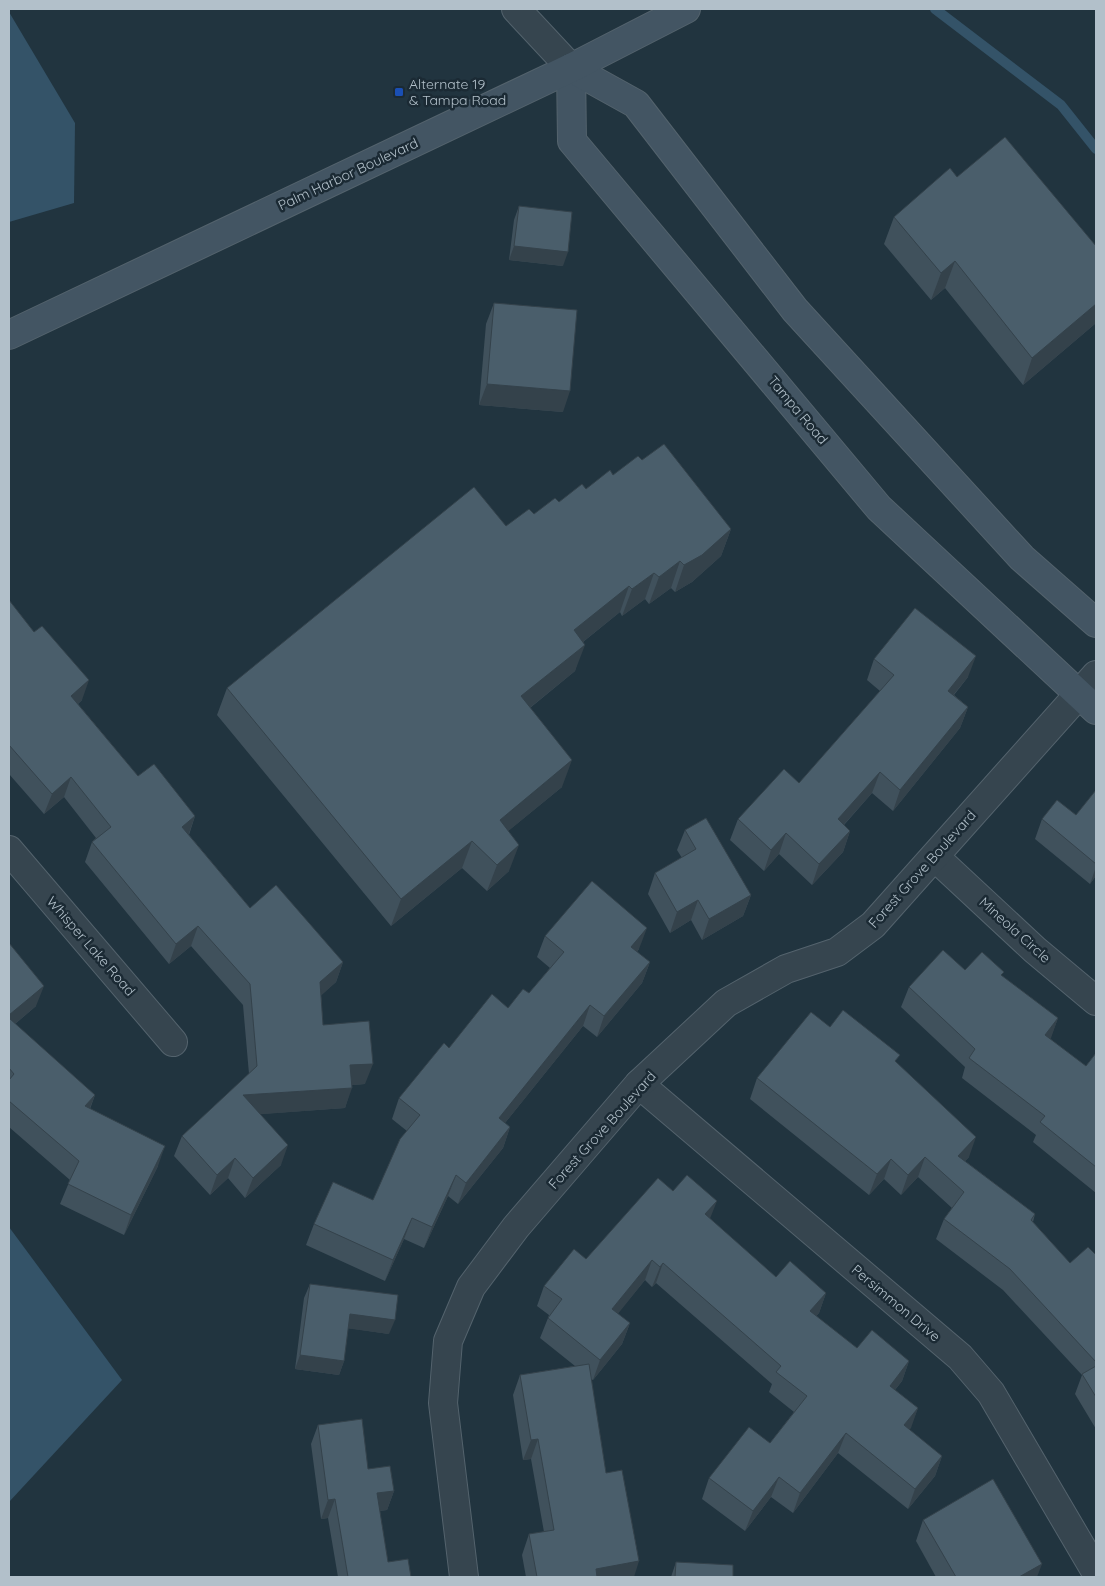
<svg xmlns="http://www.w3.org/2000/svg" width="1105" height="1586" font-family="Quicksand,sans-serif">
  <rect width="100%" height="100%" fill="#21343f"/>
  <g fill="#345368">
    <path d="M 9,12 L 75,123 L 74,203 L 9,222 Z"/>
    <path d="M 9,1227 L 122,1380 L 9,1502 Z"/>
  </g>
  <g fill="none" stroke-linecap="round" stroke-linejoin="round">
    <path stroke="#345368" stroke-width="10" d="M 935,9 L 1061,105 L 1096,149"/>
    <defs>
      <g id="minor">
        <path d="M 9,850 L 173,1042"/>
        <path d="M 935,857 L 1035,950 L 1096,1001"/>
        <path d="M 639,1084 L 960,1357 L 991,1393 L 1096,1572"/>
        <path d="M 464,1577 L 443,1403 L 448,1341 L 471,1287 L 516,1227 L 639,1084 L 726,1003 L 786,969 L 837,952 L 873,925 L 1096,675"/>
      </g>
      <path id="tertiary" d="M 516,9 L 571,68"/>
      <g id="secondary">
        <path d="M 571,68 L 572,141 L 879,508 L 1096,710"/>
        <path d="M 571,68 L 636,104 L 795,310 L 1022,558 L 1096,623"/>
        <path d="M 9,335 L 571,68 L 686,9"/>
      </g>
    </defs>
    <use href="#minor" stroke="#54636d" stroke-width="30"/>
    <use href="#tertiary" stroke="#54636d" stroke-width="30"/>
    <use href="#secondary" stroke="#54636d" stroke-width="30"/>
    <use href="#minor" stroke="#36454f" stroke-width="28"/>
    <use href="#tertiary" stroke="#36454f" stroke-width="28"/>
    <use href="#secondary" stroke="#435563" stroke-width="28"/>
  </g>
  <g fill="#40515c">
    <path d="M 957,177 L 1096,246 L 1096,323 L 1023,385 L 945,288 L 931,300 L 884,244 L 894,217 Z"/>
    <path d="M 519,206 L 563,266 L 509,260 L 514,220 Z"/>
    <path d="M 494,303 L 563,412 L 479,405 L 486,324 Z"/>
    <path d="M 613,475 L 731,529 L 721,556 L 692,582 L 675,592 L 671,588 L 649,604 L 645,599 L 622,616 L 620,612 L 583,642 L 575,671 L 530,708 L 562,787 L 508,831 L 509,871 L 487,891 L 462,868 L 391,926 L 217,715 L 227,688 L 506,526 L 534,514 Z"/>
    <path d="M 9,600 L 82,700 L 78,704 L 138,776 L 195,816 L 189,835 L 250,908 L 343,962 L 336,982 L 321,995 L 323,1025 L 365,1084 L 352,1085 L 345,1108 L 260,1114 L 281,1165 L 245,1198 L 228,1178 L 210,1195 L 174,1156 L 182,1136 L 249,1074 L 243,1005 L 191,946 L 169,964 L 85,862 L 92,842 L 96,838 L 64,797 L 44,814 L 9,774 Z"/>
    <path d="M 874,659 L 968,677 L 954,695 L 968,707 L 960,728 L 893,811 L 872,793 L 844,825 L 850,831 L 843,852 L 812,885 L 779,854 L 764,871 L 730,840 L 738,819 L 799,783 L 880,691 L 867,680 Z"/>
    <path d="M 1096,790 L 1096,878 L 1095,877 L 1090,884 L 1035,839 L 1042,819 L 1076,815 Z"/>
    <path d="M 685,830 L 751,895 L 743,916 L 702,940 L 691,920 L 670,933 L 648,894 L 655,873 L 682,858 L 677,850 Z"/>
    <path d="M 545,936 L 639,949 L 637,952 L 650,962 L 642,983 L 597,1037 L 583,1026 L 505,1123 L 510,1127 L 503,1148 L 458,1204 L 448,1196 L 424,1248 L 404,1239 L 385,1281 L 306,1245 L 314,1224 L 373,1200 L 407,1131 L 392,1119 L 399,1098 L 449,1048 L 529,993 L 550,968 L 537,957 Z"/>
    <path d="M 9,943 L 36,1006 L 15,1024 L 95,1095 L 90,1109 L 158,1166 L 124,1235 L 60,1204 L 70,1180 L 9,1127 Z"/>
    <path d="M 965,970 L 1002,976 L 1058,1018 L 1050,1039 L 1086,1066 L 1096,1053 L 1096,1193 L 1033,1142 L 1036,1135 L 962,1078 L 965,1067 L 901,1007 L 909,987 Z"/>
    <path d="M 830,1027 L 897,1063 L 969,1157 L 965,1161 L 1035,1214 L 1033,1222 L 1070,1263 L 1096,1255 L 1096,1429 L 1075,1394 L 1082,1375 L 1003,1290 L 936,1239 L 944,1219 L 952,1208 L 918,1177 L 901,1195 L 884,1179 L 869,1195 L 750,1099 L 757,1078 Z"/>
    <path d="M 673,1191 L 710,1219 L 776,1277 L 826,1293 L 819,1313 L 816,1316 L 857,1348 L 909,1361 L 902,1381 L 895,1390 L 918,1408 L 909,1430 L 942,1456 L 935,1476 L 908,1509 L 838,1453 L 793,1513 L 771,1497 L 745,1531 L 702,1499 L 709,1478 L 770,1443 L 794,1412 L 769,1392 L 772,1384 L 656,1283 L 652,1287 L 645,1280 L 617,1314 L 630,1323 L 622,1344 L 593,1380 L 591,1379 L 606,1473 L 634,1577 L 526,1577 L 522,1555 L 529,1534 L 544,1532 L 531,1459 L 523,1460 L 513,1395 L 520,1375 L 575,1366 L 540,1338 L 548,1318 L 549,1315 L 537,1306 L 544,1286 L 586,1259 Z"/>
    <path d="M 310,1284 L 389,1334 L 348,1328 L 344,1361 L 339,1375 L 295,1369 L 304,1298 Z"/>
    <path d="M 318,1425 L 394,1491 L 387,1510 L 379,1511 L 388,1562 L 411,1577 L 338,1577 L 328,1518 L 321,1519 L 311,1444 Z"/>
    <path d="M 923,1520 L 1037,1577 L 936,1577 L 916,1541 Z"/>
    <path d="M 676,1562 L 733,1577 L 671,1577 Z"/>
  </g>
  <g fill="#34424b">
    <path d="M 514,246 L 568,252 L 563,266 L 509,260 Z"/>
    <path d="M 955,261 L 945,288 L 931,300 L 941,273 Z"/>
    <path d="M 1096,304 L 1096,323 L 1023,385 L 1032,358 Z"/>
    <path d="M 487,384 L 570,391 L 563,412 L 479,405 Z"/>
    <path d="M 731,529 L 721,556 L 692,582 L 675,592 L 684,565 Z"/>
    <path d="M 680,561 L 671,588 L 649,604 L 659,577 Z"/>
    <path d="M 654,573 L 645,599 L 622,616 L 632,589 Z"/>
    <path d="M 629,586 L 620,612 L 564,657 L 574,630 Z"/>
    <path d="M 585,645 L 575,671 L 511,723 L 521,696 Z"/>
    <path d="M 976,656 L 968,677 L 940,711 L 948,691 Z"/>
    <path d="M 89,680 L 82,700 L 64,716 L 71,696 Z"/>
    <path d="M 968,707 L 960,728 L 893,811 L 900,790 Z"/>
    <path d="M 572,760 L 562,787 L 490,846 L 500,820 Z"/>
    <path d="M 880,772 L 872,793 L 830,840 L 838,819 Z"/>
    <path d="M 71,777 L 64,797 L 44,814 L 52,794 Z"/>
    <path d="M 195,816 L 188,836 L 182,827 Z"/>
    <path d="M 850,831 L 843,852 L 812,885 L 819,864 Z"/>
    <path d="M 786,833 L 779,854 L 764,871 L 771,850 Z"/>
    <path d="M 472,841 L 462,868 L 391,926 L 401,899 Z"/>
    <path d="M 519,845 L 509,871 L 487,891 L 497,865 Z"/>
    <path d="M 1096,867 L 1096,875 L 1095,877 L 1090,884 Z"/>
    <path d="M 751,895 L 743,916 L 702,940 L 709,919 Z"/>
    <path d="M 698,900 L 691,920 L 670,933 L 677,912 Z"/>
    <path d="M 198,926 L 191,946 L 169,964 L 176,944 Z"/>
    <path d="M 647,928 L 639,949 L 624,968 L 631,947 Z"/>
    <path d="M 343,962 L 336,982 L 313,1003 L 320,982 Z"/>
    <path d="M 650,962 L 642,983 L 597,1037 L 604,1016 Z"/>
    <path d="M 44,986 L 36,1006 L 9,1029 L 9,1015 Z"/>
    <path d="M 590,1005 L 583,1026 L 492,1139 L 499,1118 Z"/>
    <path d="M 1058,1018 L 1051,1038 L 1037,1055 L 1045,1035 Z"/>
    <path d="M 373,1064 L 365,1084 L 342,1086 L 350,1065 Z"/>
    <path d="M 352,1088 L 345,1108 L 236,1116 L 243,1095 Z"/>
    <path d="M 95,1095 L 87,1115 L 85,1106 Z"/>
    <path d="M 510,1127 L 503,1148 L 458,1204 L 466,1183 Z"/>
    <path d="M 976,1137 L 969,1157 L 951,1176 L 958,1156 Z"/>
    <path d="M 288,1145 L 281,1165 L 245,1198 L 253,1178 Z"/>
    <path d="M 165,1146 L 158,1166 L 124,1235 L 131,1215 Z"/>
    <path d="M 925,1157 L 918,1177 L 901,1195 L 908,1175 Z"/>
    <path d="M 235,1158 L 228,1178 L 210,1195 L 217,1175 Z"/>
    <path d="M 891,1159 L 884,1179 L 869,1195 L 877,1174 Z"/>
    <path d="M 456,1175 L 448,1196 L 424,1248 L 432,1227 Z"/>
    <path d="M 717,1201 L 709,1221 L 705,1214 Z"/>
    <path d="M 412,1218 L 404,1239 L 385,1281 L 393,1260 Z"/>
    <path d="M 652,1260 L 645,1280 L 605,1330 L 612,1309 Z"/>
    <path d="M 663,1263 L 656,1283 L 652,1287 L 660,1267 Z"/>
    <path d="M 826,1293 L 819,1313 L 803,1331 L 810,1311 Z"/>
    <path d="M 350,1314 L 395,1320 L 389,1334 L 345,1328 Z"/>
    <path d="M 630,1323 L 622,1344 L 593,1380 L 600,1360 Z"/>
    <path d="M 300,1355 L 344,1361 L 339,1375 L 295,1369 Z"/>
    <path d="M 909,1361 L 902,1381 L 882,1406 L 890,1386 Z"/>
    <path d="M 918,1408 L 911,1428 L 897,1445 L 904,1425 Z"/>
    <path d="M 846,1433 L 838,1453 L 793,1513 L 800,1493 Z"/>
    <path d="M 538,1439 L 531,1459 L 523,1460 L 531,1440 Z"/>
    <path d="M 942,1456 L 935,1476 L 908,1509 L 915,1489 Z"/>
    <path d="M 779,1477 L 771,1497 L 745,1531 L 753,1511 Z"/>
    <path d="M 394,1491 L 387,1510 L 370,1512 L 377,1493 Z"/>
    <path d="M 335,1499 L 328,1518 L 321,1519 L 328,1500 Z"/>
    <path d="M 639,1561 L 634,1577 L 593,1577 L 596,1569 Z"/>
    <path d="M 1042,1564 L 1037,1577 L 1019,1577 Z"/>
  </g>
  <g fill="#4a5e6b" stroke="#34424b">
    <path d="M 1005,137 L 1096,246 L 1096,304 L 1032,358 L 955,261 L 941,273 L 894,217 L 950,168 L 957,177 Z"/>
    <path d="M 519,206 L 572,212 L 568,252 L 514,246 Z"/>
    <path d="M 494,303 L 577,310 L 570,391 L 487,384 Z"/>
    <path d="M 664,444 L 731,529 L 702,555 L 684,565 L 680,561 L 659,577 L 654,573 L 632,589 L 629,586 L 574,630 L 585,645 L 521,696 L 572,760 L 500,820 L 519,845 L 497,865 L 472,841 L 401,899 L 227,688 L 474,487 L 506,526 L 529,509 L 534,514 L 555,498 L 559,502 L 582,484 L 586,489 L 610,470 L 613,475 L 638,456 L 642,460 Z"/>
    <path d="M 9,600 L 34,632 L 42,626 L 89,680 L 71,696 L 138,776 L 154,764 L 195,816 L 182,827 L 250,908 L 276,885 L 343,962 L 320,982 L 323,1025 L 369,1021 L 373,1064 L 350,1065 L 352,1088 L 243,1095 L 288,1145 L 253,1178 L 235,1158 L 217,1175 L 182,1136 L 257,1066 L 250,984 L 198,926 L 176,944 L 92,842 L 111,827 L 71,777 L 52,794 L 9,745 Z"/>
    <path d="M 915,608 L 976,656 L 948,691 L 968,707 L 900,790 L 880,772 L 838,819 L 850,831 L 819,864 L 786,833 L 771,850 L 738,819 L 784,769 L 799,783 L 894,675 L 874,659 Z"/>
    <path d="M 1096,790 L 1096,864 L 1042,819 L 1057,800 L 1076,815 Z"/>
    <path d="M 706,818 L 751,895 L 709,919 L 698,900 L 677,912 L 655,873 L 696,849 L 685,830 Z"/>
    <path d="M 592,881 L 647,928 L 631,947 L 650,962 L 604,1016 L 590,1005 L 499,1118 L 510,1127 L 466,1183 L 456,1175 L 432,1227 L 412,1218 L 393,1260 L 314,1224 L 333,1182 L 373,1200 L 400,1139 L 420,1115 L 399,1098 L 444,1043 L 449,1048 L 492,994 L 508,1008 L 523,989 L 529,993 L 564,952 L 545,936 Z"/>
    <path d="M 9,943 L 44,986 L 9,1015 Z"/>
    <path d="M 943,950 L 965,970 L 982,952 L 1004,972 L 1001,975 L 1058,1018 L 1045,1035 L 1086,1066 L 1096,1053 L 1096,1167 L 1040,1122 L 1045,1116 L 969,1058 L 975,1049 L 909,987 Z"/>
    <path d="M 843,1010 L 900,1055 L 895,1061 L 976,1137 L 958,1156 L 1035,1214 L 1031,1220 L 1070,1263 L 1088,1247 L 1096,1255 L 1096,1362 L 1010,1269 L 944,1219 L 964,1192 L 925,1157 L 908,1175 L 891,1159 L 877,1174 L 757,1078 L 811,1012 L 830,1027 Z"/>
    <path d="M 9,1018 L 95,1095 L 85,1106 L 165,1146 L 131,1215 L 68,1184 L 79,1161 L 9,1101 L 9,1080 L 14,1074 L 9,1068 Z"/>
    <path d="M 687,1175 L 717,1201 L 705,1214 L 776,1277 L 790,1261 L 826,1293 L 810,1311 L 857,1348 L 872,1330 L 909,1361 L 890,1386 L 918,1408 L 904,1425 L 942,1456 L 915,1489 L 846,1433 L 800,1493 L 779,1477 L 753,1511 L 709,1478 L 749,1427 L 770,1443 L 807,1396 L 776,1372 L 781,1366 L 663,1263 L 660,1267 L 652,1260 L 612,1309 L 630,1323 L 600,1360 L 548,1318 L 562,1299 L 544,1286 L 574,1249 L 586,1259 L 658,1178 L 673,1191 Z"/>
    <path d="M 310,1284 L 398,1295 L 395,1320 L 350,1314 L 344,1361 L 300,1355 Z"/>
    <path d="M 589,1364 L 606,1473 L 622,1470 L 639,1561 L 596,1569 L 597,1577 L 537,1577 L 529,1534 L 554,1530 L 538,1439 L 531,1440 L 520,1375 Z"/>
    <path d="M 1096,1366 L 1096,1397 L 1082,1374 Z"/>
    <path d="M 362,1419 L 368,1469 L 390,1466 L 394,1491 L 377,1493 L 388,1562 L 408,1559 L 411,1577 L 348,1577 L 335,1499 L 328,1500 L 318,1425 Z"/>
    <path d="M 993,1479 L 1042,1564 L 1019,1577 L 956,1577 L 923,1520 Z"/>
    <path d="M 676,1562 L 733,1565 L 733,1577 L 675,1577 Z"/>
  </g>
  <rect fill="#1a4fb4" stroke="#1b2a34" stroke-width="2" x="394" y="87" width="10" height="10" rx="2.5"/>
  <g text-anchor="middle" stroke-width="5" stroke-linejoin="round" paint-order="stroke">
    <g font-size="14" fill="#b2c0ca" stroke="#1b2a34" text-anchor="start">
      <text x="409" y="89">Alternate 19<tspan x="409" dy="16">&amp; Tampa Road</tspan></text>
    </g>
    <g font-size="14" fill="#b2c0ca" stroke="#1b2a34">
      <text transform="translate(348 174) rotate(-25)" y="5">Palm Harbor Boulevard</text>
      <text transform="translate(798 410) rotate(50)" y="5">Tampa Road</text>
      <text transform="translate(922 869) rotate(-48)" y="5">Forest Grove Boulevard</text>
      <text transform="translate(1015 930) rotate(42)" y="5">Mineola Circle</text>
      <text transform="translate(91 946) rotate(49)" y="5">Whisper Lake Road</text>
      <text transform="translate(602 1130) rotate(-48)" y="5">Forest Grove Boulevard</text>
      <text transform="translate(896 1303) rotate(40)" y="5">Persimmon Drive</text>
    </g>
  </g>
  <rect width="1105" height="1586" fill="none" stroke="#b2c0ca" stroke-width="20"/>
</svg>
